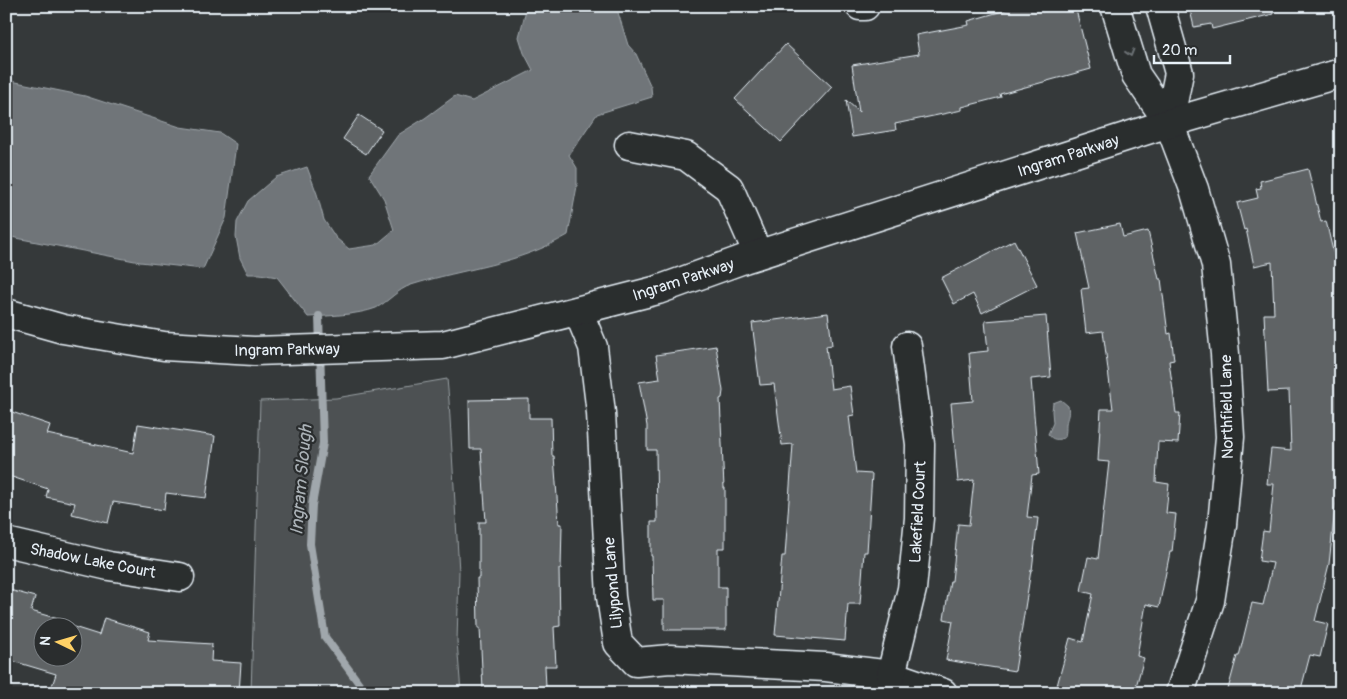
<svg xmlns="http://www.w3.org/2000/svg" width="1347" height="699" font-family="Pangolin,sans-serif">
  <rect width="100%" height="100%" fill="#35393a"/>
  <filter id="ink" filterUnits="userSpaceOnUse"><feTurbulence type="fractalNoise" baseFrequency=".02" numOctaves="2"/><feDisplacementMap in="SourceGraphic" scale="10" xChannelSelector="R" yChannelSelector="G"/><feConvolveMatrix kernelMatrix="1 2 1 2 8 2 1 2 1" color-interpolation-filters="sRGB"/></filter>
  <g filter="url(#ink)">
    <path fill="#4d5152" stroke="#9aa1a5" d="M 447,379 L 449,401 L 459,572 L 457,641 L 461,693 L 251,693 L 260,401 L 336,398 Z"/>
    <g fill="#707579" stroke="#a0a7ac">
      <path d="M 527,6 L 616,6 L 628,45 L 636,54 L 651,87 L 652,97 L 597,114 L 569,155 L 577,168 L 577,186 L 568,235 C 517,265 465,268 411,285 C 398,289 388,302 376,308 C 358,315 327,316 308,317 L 277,277 L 260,274 L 248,274 L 240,258 L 236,237 L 237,222 L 248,201 L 276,177 L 307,167 L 317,194 L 324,220 L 336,238 L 349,249 L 376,245 L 394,230 L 384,199 L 369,175 L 398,135 L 425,118 L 455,96 L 472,101 L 533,70 L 524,53 L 519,37 Z"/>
      <path d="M 6,80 L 85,96 L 180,127 L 220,133 L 236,144 L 226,218 L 203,269 L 140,262 L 6,236 Z"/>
      <path d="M 1061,400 L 1068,406 C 1070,414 1067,417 1066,424 C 1066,429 1066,432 1065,437 C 1058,441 1052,440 1048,434 L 1053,423 L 1052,411 L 1053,403 Z"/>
    </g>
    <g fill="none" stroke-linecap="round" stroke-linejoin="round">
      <path stroke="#a0a7ac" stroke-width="8" d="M 319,316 L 323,443 L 312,505 L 310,544 L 325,637 L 366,693"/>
    </g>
    <g fill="#5f6365" stroke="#e8f1f8" fill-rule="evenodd">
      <path d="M 1020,6 L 1040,6 L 1042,12 L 1062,6 L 1075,6 L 1091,69 L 1000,94 L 1001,97 L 962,107 L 962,110 L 895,124 L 896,130 L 852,137 L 846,100 L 859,112 L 852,65 L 919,54 L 916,35 L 969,25 L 968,21 Z"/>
      <path d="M 1189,6 L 1272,6 L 1273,14 L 1212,29 L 1211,24 L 1194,27 Z"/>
      <path d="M 786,44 L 832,87 L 781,142 L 735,99 Z"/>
      <path d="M 359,115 L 382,130 L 366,154 L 343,139 Z"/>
      <path d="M 1308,169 L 1321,222 L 1326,221 L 1336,264 L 1341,363 L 1341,492 L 1337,491 L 1329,564 L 1315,621 L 1328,624 L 1320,657 L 1310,655 L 1300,693 L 1227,693 L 1237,656 L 1239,656 L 1252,603 L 1263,605 L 1273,563 L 1259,561 L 1263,531 L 1269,532 L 1274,484 L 1267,484 L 1271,449 L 1291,451 L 1289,391 L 1268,392 L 1264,314 L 1274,314 L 1272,262 L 1254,266 L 1246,229 L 1244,230 L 1237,203 L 1258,198 L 1256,189 L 1261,188 L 1260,181 Z"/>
      <path d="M 1120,224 L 1123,237 L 1148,231 L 1159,279 L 1161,279 L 1168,334 L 1171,333 L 1174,360 L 1169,361 L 1176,413 L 1180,413 L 1178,443 L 1158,442 L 1156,482 L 1169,484 L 1166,513 L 1176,514 L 1172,552 L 1170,552 L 1159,607 L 1146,604 L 1137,656 L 1144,658 L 1135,690 L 1126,688 L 1125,693 L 1055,693 L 1070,638 L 1083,642 L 1093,594 L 1081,591 L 1088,557 L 1098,559 L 1109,462 L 1098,461 L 1101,409 L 1113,409 L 1103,331 L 1086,333 L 1081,289 L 1089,288 L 1077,233 Z"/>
      <path d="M 1014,240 L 1037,285 L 982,313 L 973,294 L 954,304 L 941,278 Z"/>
      <path d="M 828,313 L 832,345 L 826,346 L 831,389 L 850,386 L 854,415 L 849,416 L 856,473 L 872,474 L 867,552 L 864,552 L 860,604 L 848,604 L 845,641 L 775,635 L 782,556 L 785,556 L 793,444 L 782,445 L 774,384 L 760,385 L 752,323 Z"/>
      <path d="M 1046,316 L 1051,377 L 1031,379 L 1039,474 L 1032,475 L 1027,517 L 1038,518 L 1032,570 L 1031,570 L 1015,671 L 946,660 L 953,621 L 944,619 L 950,581 L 952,581 L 958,524 L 969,525 L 974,480 L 958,482 L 951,403 L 973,401 L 969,353 L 988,351 L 985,321 Z"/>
      <path d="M 716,346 L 723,391 L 722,398 L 720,399 L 724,488 L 725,488 L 725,548 L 718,548 L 718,587 L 726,587 L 726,630 L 664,630 L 664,600 L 653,600 L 652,556 L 651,556 L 651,522 L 657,522 L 656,450 L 647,450 L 647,426 L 639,382 L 660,379 L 656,355 Z"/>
      <path d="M 529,399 L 529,418 L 551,418 L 552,456 L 554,456 L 559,524 L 562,524 L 561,569 L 559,569 L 560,626 L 554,627 L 556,666 L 545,666 L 546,687 L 483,690 L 480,628 L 478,628 L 477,578 L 479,578 L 479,522 L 486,522 L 481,449 L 470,449 L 469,400 Z"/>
      <path d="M 6,410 L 50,425 L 47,434 L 133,453 L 138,424 L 215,436 L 206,498 L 166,493 L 164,510 L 113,502 L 108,523 L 72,514 L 75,503 L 46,497 L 48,489 L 6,475 Z"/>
      <path d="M 6,589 L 35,597 L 31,611 L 62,620 L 61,623 L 99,635 L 104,618 L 150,632 L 148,640 L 212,644 L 211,661 L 241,663 L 239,693 L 63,693 L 51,689 L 56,674 L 6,659 ZM 42,626 L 72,626 L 72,656 L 42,656 Z"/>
    </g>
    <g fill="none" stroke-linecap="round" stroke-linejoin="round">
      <defs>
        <g id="minor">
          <path d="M 860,6 L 865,6"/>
          <path d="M 1115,6 L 1136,75 L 1169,123 L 1179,73 L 1160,6"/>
          <path d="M 1169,123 L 1194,189 L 1216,265 L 1225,354 L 1230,437 L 1222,525 L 1210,601 L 1180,693"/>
          <path d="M 629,145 L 686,156 L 729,188 L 758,254"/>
          <path d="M 578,311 L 593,347 L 601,413 L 611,597 L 618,643 L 636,662 L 670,659 L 826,667 L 891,675 L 943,693"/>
          <path d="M 6,313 L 63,329 L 164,346 L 254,351 L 443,345 L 658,290 L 744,259 L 1169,123 L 1341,73"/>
          <path d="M 6,542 L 109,566 L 180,577"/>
          <path d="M 891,675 L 912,589 L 919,518 L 920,444 L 907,346"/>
        </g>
      </defs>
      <use href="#minor" stroke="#e8f1f8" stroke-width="31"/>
      <use href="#minor" stroke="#2a2d2e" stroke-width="28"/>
    </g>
    <defs><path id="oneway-chevron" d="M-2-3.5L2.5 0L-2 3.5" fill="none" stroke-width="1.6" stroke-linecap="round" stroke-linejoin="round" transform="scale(1.25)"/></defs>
    <use stroke="#6c7275" href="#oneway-chevron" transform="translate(1130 53) rotate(73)"/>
  </g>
  <g text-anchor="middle" stroke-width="4.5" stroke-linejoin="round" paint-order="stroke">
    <g font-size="16" fill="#e8f1f8" stroke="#2a2d2e">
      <text transform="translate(1068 155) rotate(-18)" y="6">Ingram Parkway</text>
      <text transform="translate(683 279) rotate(-18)" y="6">Ingram Parkway</text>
      <text transform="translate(287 349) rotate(-1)" y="6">Ingram Parkway</text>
      <text transform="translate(1226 407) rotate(-91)" y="6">Northfield Lane</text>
      <text transform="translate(917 512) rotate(-87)" y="6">Lakefield Court</text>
      <text transform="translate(93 560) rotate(11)" y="6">Shadow Lake Court</text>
      <text transform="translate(612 583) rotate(-95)" y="6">Lilypond Lane</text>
    </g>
    <g font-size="18" font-style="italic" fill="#acb3b8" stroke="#2a2d2e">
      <text transform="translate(301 480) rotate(-85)" y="6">Ingram Slough</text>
    </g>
  </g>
  <rect width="1347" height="699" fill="none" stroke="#2a2d2e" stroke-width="25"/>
  <rect x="12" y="12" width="1322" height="674" fill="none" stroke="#e8f1f8" stroke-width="2" filter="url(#ink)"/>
  <g transform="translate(58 642) rotate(275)"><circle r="24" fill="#2a2d2e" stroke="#767b7f"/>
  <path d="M0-4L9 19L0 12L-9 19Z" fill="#ffd166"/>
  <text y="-8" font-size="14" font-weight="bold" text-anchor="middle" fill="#e8f1f8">N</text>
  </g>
  <path d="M1154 55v8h76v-8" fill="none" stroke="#e8f1f8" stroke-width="2.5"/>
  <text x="1162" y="55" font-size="15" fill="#e8f1f8" stroke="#2a2d2e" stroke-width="4" paint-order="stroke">20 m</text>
</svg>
